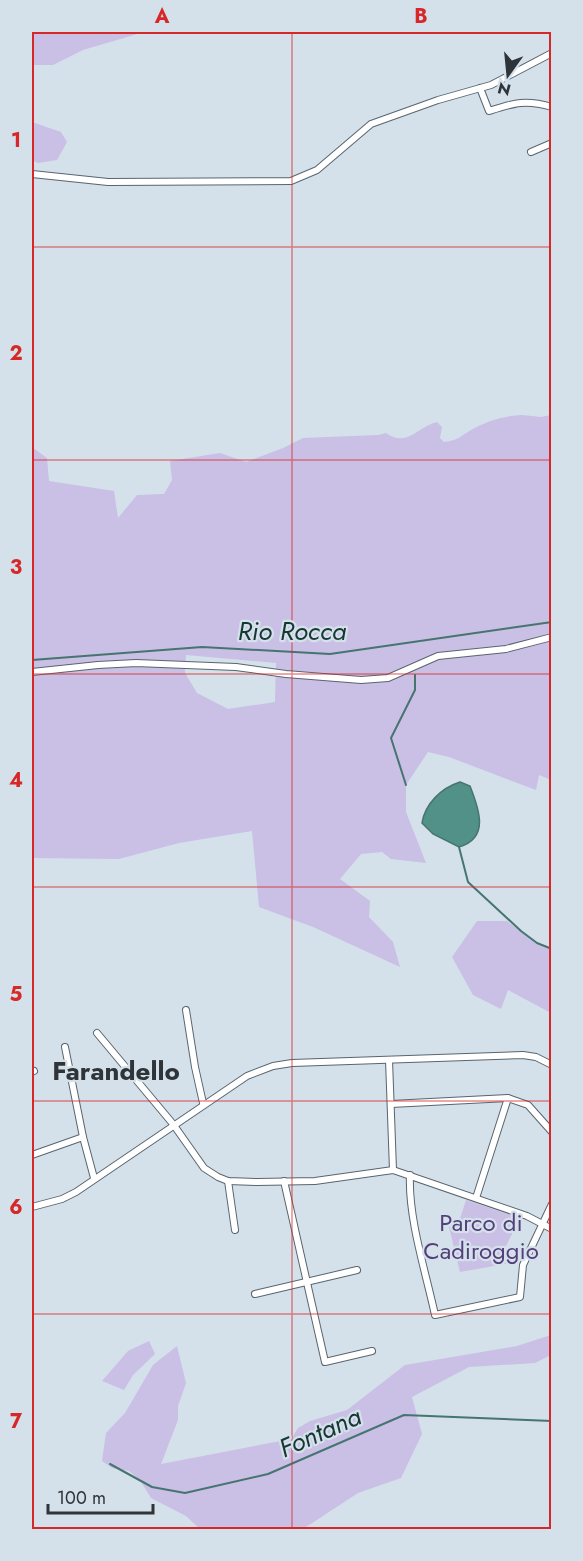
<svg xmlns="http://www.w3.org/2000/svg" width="583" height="1561" font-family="Jost,sans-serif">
  <rect width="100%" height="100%" fill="#d4e1eb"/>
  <g fill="#cabfe5" fill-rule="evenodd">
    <path d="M 32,32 L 144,32 L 83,50 L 53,65 L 32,65 Z"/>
    <path d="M 32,122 L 61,132 L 67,142 L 57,160 L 38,163 L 32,160 Z"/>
    <path d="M 522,415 L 541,417 L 551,415 L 551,780 L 539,775 L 536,790 L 449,757 L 428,752 L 406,785 L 406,812 L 426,863 L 391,859 L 382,852 L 361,854 L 340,879 L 370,901 L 369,917 L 393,942 L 400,967 L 313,927 L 259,907 L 252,831 L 179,843 L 119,859 L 32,858 L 32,447 L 47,458 L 49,481 L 114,491 L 118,518 L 137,495 L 164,494 L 172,480 L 170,461 L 220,453 L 246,462 L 283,448 L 303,438 L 378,435 L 386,433 C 407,448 417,427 437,422 L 442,427 L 440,438 L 444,442 C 459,440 459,437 471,430 C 487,421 503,416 522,415 ZM 186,655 L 276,663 L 275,702 L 228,709 L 197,693 L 185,673 Z"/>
    <path d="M 477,921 L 507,921 L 537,943 L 551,949 L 551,1013 L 508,990 L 501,1009 L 473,995 L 452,957 Z"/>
    <path d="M 466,1200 L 520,1218 L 504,1250 L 518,1258 L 517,1262 L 460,1272 L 449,1227 L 458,1225 Z"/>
    <path d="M 551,1335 L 551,1355 L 535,1363 L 469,1367 L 412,1397 L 422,1434 L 401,1478 L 358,1493 L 303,1529 L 200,1529 L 186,1516 L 151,1498 L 140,1480 L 129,1471 L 112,1468 L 102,1461 L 106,1433 L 125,1413 L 153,1365 L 177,1346 L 186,1383 L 178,1406 L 178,1420 L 161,1464 L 291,1439 L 298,1428 L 310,1421 L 347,1410 L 405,1365 L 517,1346 Z"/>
    <path d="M 149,1341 L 155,1354 L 133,1375 L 124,1390 L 102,1381 L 128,1351 Z"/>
  </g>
  <path fill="#519188" stroke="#467570" stroke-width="1.5" d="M 460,782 L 470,786 C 479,809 490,838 459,847 L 433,834 L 422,823 C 425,804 441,788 460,782 Z"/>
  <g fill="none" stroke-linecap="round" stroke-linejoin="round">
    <g stroke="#467570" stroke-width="2">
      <path d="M 32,660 L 202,647 L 330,654 L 552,622"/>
      <path d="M 406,785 L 391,738 L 415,690 L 415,675"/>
      <path d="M 459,847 L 468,882 L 521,931 L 537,943 L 552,949"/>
      <path d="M 110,1464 L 152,1487 L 185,1493 L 268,1474 L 404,1415 L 552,1421"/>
    </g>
    <defs>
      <g id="minor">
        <path d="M 480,88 L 489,111 C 514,103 525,99 552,107"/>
        <path d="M 531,152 L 552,143"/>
        <path d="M 32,174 L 108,182 L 291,181 L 317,170 L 371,124 L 438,100 L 491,85 L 552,53"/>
        <path d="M 32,672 L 98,665 L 136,663 L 236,667 L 286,674 L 361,680 L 388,678 L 438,656 L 506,649 L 552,637"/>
        <path d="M 186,1010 L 195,1067 L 203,1103"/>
        <path d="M 97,1033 L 173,1124 L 204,1168 L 218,1177 L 228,1181 L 257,1182 L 315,1181 L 393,1170 L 527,1216 L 552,1229"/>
        <path d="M 65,1047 L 83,1137"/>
        <path d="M 389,1060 L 393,1170"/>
        <path d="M 32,1072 L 34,1071"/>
        <path d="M 391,1104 L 508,1098 L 528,1105 L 552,1132"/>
        <path d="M 32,1155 L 83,1137 L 94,1178"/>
        <path d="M 410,1175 C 408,1218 426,1273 435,1315 L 520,1297 L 523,1265 L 552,1204"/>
        <path d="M 228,1181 L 235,1230"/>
        <path d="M 284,1181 L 325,1362 L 372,1351"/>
        <path d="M 476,1198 L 508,1098"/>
        <path d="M 32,1207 L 62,1199 L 76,1192 L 247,1076 L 273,1066 L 292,1063 L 523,1055 L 536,1057 L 552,1065"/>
        <path d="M 255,1294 L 357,1270"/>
      </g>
    </defs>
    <use href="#minor" stroke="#59656e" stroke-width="8"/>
    <use href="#minor" stroke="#fff" stroke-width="6"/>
  </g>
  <path fill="none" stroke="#d62828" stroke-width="1.5" stroke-opacity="0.55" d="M 292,32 L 292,1530M 32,247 L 552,247M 32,460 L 552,460M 32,674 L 552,674M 32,887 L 552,887M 32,1101 L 552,1101M 32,1314 L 552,1314"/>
  <g text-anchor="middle" stroke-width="4.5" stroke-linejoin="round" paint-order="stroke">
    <g font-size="24" fill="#543f7b" stroke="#d4e1eb">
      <text x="481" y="1231">Parco di<tspan x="481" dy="28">Cadiroggio</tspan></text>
    </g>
    <g font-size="26" font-style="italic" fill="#163732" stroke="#d4e1eb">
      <text x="292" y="640">Rio Rocca</text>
      <text transform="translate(320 1432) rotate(-24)" y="9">Fontana</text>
    </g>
    <g font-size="26" font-weight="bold" fill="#2e3438" stroke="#d4e1eb">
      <text x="116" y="1080">Farandello</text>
    </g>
  </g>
  <rect width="583" height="1561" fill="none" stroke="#d4e1eb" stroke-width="66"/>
  <g transform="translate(508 75) rotate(195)" stroke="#d4e1eb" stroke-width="4.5" paint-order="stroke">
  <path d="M0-4.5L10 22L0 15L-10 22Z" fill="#2e3438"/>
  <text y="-9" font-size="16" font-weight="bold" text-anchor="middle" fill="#2e3438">N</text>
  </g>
  <path d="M48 1504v9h105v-9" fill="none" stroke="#2e3438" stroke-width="3"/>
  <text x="57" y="1504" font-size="18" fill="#2e3438" stroke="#d4e1eb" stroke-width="4.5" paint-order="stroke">100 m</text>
  <rect x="33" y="33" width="517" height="1495" fill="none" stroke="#d62828" stroke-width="2"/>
  <g font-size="20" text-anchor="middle" font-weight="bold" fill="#d62828">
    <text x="162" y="23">A</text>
    <text x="421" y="23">B</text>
    <text x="16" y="147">1</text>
    <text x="16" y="360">2</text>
    <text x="16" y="574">3</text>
    <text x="16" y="787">4</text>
    <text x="16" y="1001">5</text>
    <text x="16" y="1214">6</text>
    <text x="16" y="1428">7</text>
  </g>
</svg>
